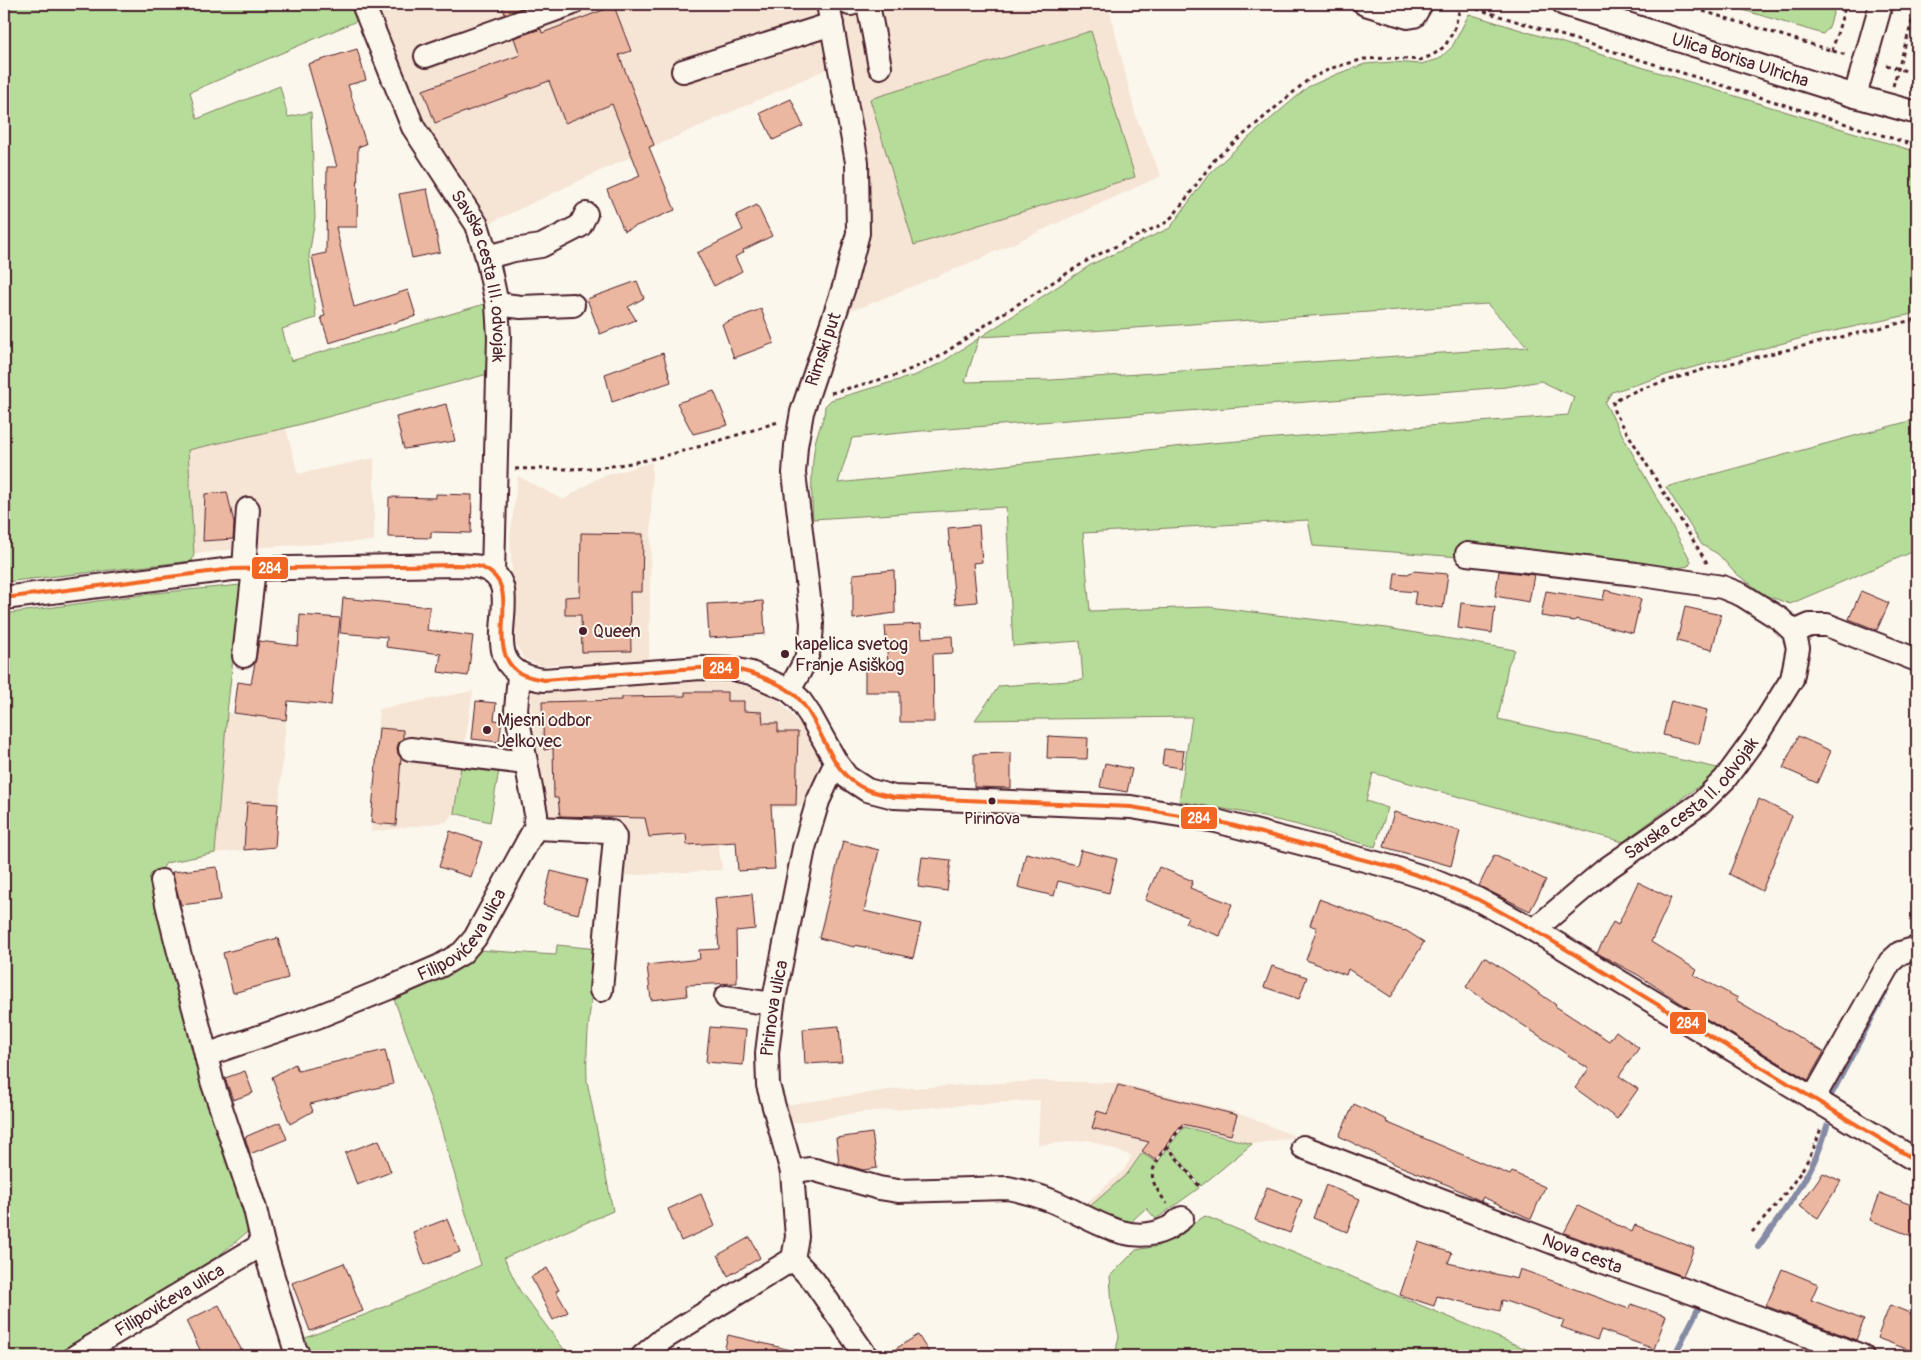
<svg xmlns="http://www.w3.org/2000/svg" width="1921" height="1360" font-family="Pangolin,sans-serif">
  <rect width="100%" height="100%" fill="#fbf7ec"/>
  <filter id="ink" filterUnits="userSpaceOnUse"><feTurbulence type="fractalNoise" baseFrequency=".02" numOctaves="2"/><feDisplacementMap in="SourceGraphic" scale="10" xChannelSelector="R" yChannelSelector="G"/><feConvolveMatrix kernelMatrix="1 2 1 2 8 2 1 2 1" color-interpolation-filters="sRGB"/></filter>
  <g filter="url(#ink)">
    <g fill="#f6e4d5">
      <path d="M 372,4 L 815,4 L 831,67 L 602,170 L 488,224 L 428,135 Z"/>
      <path d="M 838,4 L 1108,4 L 1136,117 L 1161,176 L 979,259 L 862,307 L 850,310 L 863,263 L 866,228 L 862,134 L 847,38 Z"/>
      <path d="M 286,428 L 298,474 L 374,458 L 374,541 L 245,548 L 194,554 L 188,450 Z"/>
      <path d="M 652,462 L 649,662 L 540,665 L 524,659 L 516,644 L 510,537 L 518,476 L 563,500 L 598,478 Z"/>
      <path d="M 699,681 L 730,682 L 756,688 L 777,699 L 804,728 L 819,757 L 818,776 L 807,806 L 714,812 L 722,870 L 619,876 L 622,828 L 549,823 L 531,710 L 531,694 L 538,689 Z"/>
      <path d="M 473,691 L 454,813 L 446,822 L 371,832 L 379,709 Z"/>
      <path d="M 227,713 L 286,720 L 275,847 L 215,853 Z"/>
      <path d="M 1039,1081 L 1118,1083 L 1235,1112 L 1297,1137 L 1252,1144 L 1182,1126 L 1156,1162 L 1142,1153 L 1128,1173 L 1087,1209 L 1076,1212 L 1124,1170 L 1132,1156 L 1089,1140 L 1038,1145 L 1040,1100 L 862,1112 L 787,1124 L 785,1105 L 896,1089 Z"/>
    </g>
    <g fill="#b5dd99" stroke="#807e62" fill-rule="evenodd">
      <path d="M 4,4 L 353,4 L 359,20 L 190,92 L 197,119 L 280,86 L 288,117 L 311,112 L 315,218 L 309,256 L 316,318 L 282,329 L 291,361 L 488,303 L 488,374 L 286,428 L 188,450 L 194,554 L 192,561 L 4,582 Z"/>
      <path d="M 1723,4 L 1836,4 L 1829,27 L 1823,34 Z"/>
      <path d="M 1469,14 L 1917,152 L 1917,313 L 1802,338 L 1676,372 L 1612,392 L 1605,403 L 1691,561 L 1688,566 L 1678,568 L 1534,552 L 1460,557 L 1313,546 L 1308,520 L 1083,533 L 1090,611 L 1209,607 L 1387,628 L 1515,650 L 1508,665 L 1498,719 L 1722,769 L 1623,842 L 1373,773 L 1366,801 L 1388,808 L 1375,847 L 1294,824 L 1241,812 L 1179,801 L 1192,717 L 975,720 L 999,686 L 1083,680 L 1080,641 L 1013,646 L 1006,507 L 813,519 C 811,494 811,469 815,444 C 817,431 825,419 825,406 L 831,400 L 916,375 L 941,363 L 1092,264 L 1170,228 L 1209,174 L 1239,146 L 1308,87 L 1337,74 L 1365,64 L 1393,62 L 1421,64 L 1439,59 L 1452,47 ZM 1487,304 L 1528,347 L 1052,380 L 965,382 L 979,337 L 1075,332 ZM 1541,381 L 1574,397 L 1568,415 L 1212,443 L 838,483 L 852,438 L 921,431 L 1506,387 Z"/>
      <path d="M 1091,31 L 1135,177 L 914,245 L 870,99 Z"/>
      <path d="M 1917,419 L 1917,550 L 1790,604 L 1765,595 L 1734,572 L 1718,554 L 1702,545 L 1666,487 Z"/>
      <path d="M 241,585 L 227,713 L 215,853 L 166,863 L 156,879 L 251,1229 L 217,1257 L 138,1305 L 139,1310 L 66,1356 L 4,1356 L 4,614 L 155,593 Z"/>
      <path d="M 462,760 L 499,770 L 490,822 L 454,813 Z"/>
      <path d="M 557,945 L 598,949 C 592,992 585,1037 587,1081 L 613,1211 L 504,1258 L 520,1291 L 569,1356 L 312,1356 L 303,1339 L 372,1312 L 481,1265 L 439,1121 L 394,999 L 459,965 L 477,950 L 556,955 Z"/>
      <path d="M 1184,1127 L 1252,1144 L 1201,1186 L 1169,1146 Z"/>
      <path d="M 1168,1148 L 1199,1188 L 1156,1219 L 1146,1208 L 1135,1218 L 1127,1228 L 1087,1209 L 1128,1173 L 1142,1153 L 1157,1163 Z"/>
      <path d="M 1205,1216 L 1543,1356 L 1115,1356 L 1119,1336 L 1112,1305 L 1110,1276 L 1136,1250 L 1158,1246 Z"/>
    </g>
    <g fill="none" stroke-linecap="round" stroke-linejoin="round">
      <g stroke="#858aa5" stroke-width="6">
        <path d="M 1832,1093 L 1885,993"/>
        <path d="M 1758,1247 C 1785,1210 1816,1171 1827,1126"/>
        <path d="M 1674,1356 L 1698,1309"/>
      </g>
    </g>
    <g fill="#ecb7a0" stroke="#4a1f2b">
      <path d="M 501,4 L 532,4 L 505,14 Z"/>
      <path d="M 614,6 L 631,51 L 619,55 L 654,145 L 649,147 L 675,210 L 624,231 L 607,190 L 640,176 L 612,104 L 565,123 L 549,81 L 435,123 L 423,90 L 520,55 L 514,38 L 541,29 L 542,33 Z"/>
      <path d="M 357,49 L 366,80 L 348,85 L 366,144 L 358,147 L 357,227 L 336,227 L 354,307 L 408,290 L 416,316 L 329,343 L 321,317 L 325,316 L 312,256 L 326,253 L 327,167 L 337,167 L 308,64 Z"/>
      <path d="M 791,99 L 803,126 L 773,140 L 760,113 Z"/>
      <path d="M 427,189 L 440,252 L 412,258 L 399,194 Z"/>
      <path d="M 757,205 L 772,236 L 743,250 L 744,252 L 735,257 L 742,271 L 714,286 L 697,253 L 743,230 L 736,215 Z"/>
      <path d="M 637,281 L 644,298 L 628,307 L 636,320 L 600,334 L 587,299 Z"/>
      <path d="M 761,309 L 774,343 L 734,358 L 722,324 Z"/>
      <path d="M 663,353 L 671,382 L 612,402 L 605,374 Z"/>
      <path d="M 714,391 L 728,425 L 693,434 L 677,403 Z"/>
      <path d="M 446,404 L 455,441 L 404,449 L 396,417 Z"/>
      <path d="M 227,492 L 234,523 L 233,539 L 203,541 L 205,494 Z"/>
      <path d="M 436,494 L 472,495 L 471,533 L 431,532 L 431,538 L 388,537 L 389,497 L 436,498 Z"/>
      <path d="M 979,525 L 982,562 L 973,563 L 977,602 L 955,604 L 948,528 Z"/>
      <path d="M 581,533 L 643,534 L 642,592 L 630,592 L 631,651 L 582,652 L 581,615 L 565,615 L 565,597 L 580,596 Z"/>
      <path d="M 894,570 L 895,613 L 853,619 L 853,574 Z"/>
      <path d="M 1413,571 L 1448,574 L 1443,608 L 1414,604 L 1416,592 L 1393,590 L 1395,573 L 1408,574 Z"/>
      <path d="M 1499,571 L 1534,575 L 1529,602 L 1495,596 Z"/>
      <path d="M 1605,590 L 1641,599 L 1633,633 L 1576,619 L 1575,621 L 1541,616 L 1546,591 L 1603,600 Z"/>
      <path d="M 1861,591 L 1889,603 L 1877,630 L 1849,619 Z"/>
      <path d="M 343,598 L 430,607 L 427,630 L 473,636 L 468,676 L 438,672 L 441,654 L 386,647 L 387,637 L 340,633 Z"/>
      <path d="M 763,601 L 765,634 L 709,638 L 707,604 Z"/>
      <path d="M 1461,603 L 1495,607 L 1492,633 L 1458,628 Z"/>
      <path d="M 1685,607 L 1721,615 L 1712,650 L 1677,641 Z"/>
      <path d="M 300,615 L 340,618 L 331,705 L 288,701 L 286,720 L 234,713 L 238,682 L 251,684 L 259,641 L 298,646 Z"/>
      <path d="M 921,624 L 922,638 L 952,636 L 953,653 L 933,654 L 934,722 L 900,722 L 900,692 L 865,692 L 865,664 L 888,664 L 885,626 Z"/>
      <path d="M 685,692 L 727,692 L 727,701 L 744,701 L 744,711 L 762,712 L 763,723 L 778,723 L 778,732 L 798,732 L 796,805 L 771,805 L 775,869 L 738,871 L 736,842 L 687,845 L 686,834 L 649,837 L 645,818 L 560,816 L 558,798 L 554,798 L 553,748 L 544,750 L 542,702 L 622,700 L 622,697 L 685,696 Z"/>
      <path d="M 476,701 L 496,703 L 494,720 L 502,721 L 499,742 L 472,739 Z"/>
      <path d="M 1671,701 L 1707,710 L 1699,744 L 1663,735 Z"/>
      <path d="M 379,728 L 403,730 L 403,739 L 399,742 L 397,748 L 398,754 L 401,758 L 396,825 L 371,823 Z"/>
      <path d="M 1048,736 L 1088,738 L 1087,759 L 1047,758 Z"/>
      <path d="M 1798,736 L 1831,751 L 1817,783 L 1783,768 Z"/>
      <path d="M 1164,749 L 1184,751 L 1181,768 L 1162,765 Z"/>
      <path d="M 1011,753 L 1011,788 L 974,787 L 974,754 Z"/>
      <path d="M 1105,763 L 1132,769 L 1127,792 L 1100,787 Z"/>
      <path d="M 1759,799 L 1792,816 L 1762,891 L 1729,874 Z"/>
      <path d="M 247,802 L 278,804 L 275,847 L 244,850 Z"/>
      <path d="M 1394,812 L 1460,831 L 1451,866 L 1384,847 Z"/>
      <path d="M 450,831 L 482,842 L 471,877 L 439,867 Z"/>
      <path d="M 843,841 L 879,850 L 864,911 L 921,924 L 913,958 L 855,945 L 854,947 L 819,938 Z"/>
      <path d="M 1081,850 L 1117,859 L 1109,893 L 1058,881 L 1054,896 L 1018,887 L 1026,853 L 1077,865 Z"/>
      <path d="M 1494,855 L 1546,880 L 1530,911 L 1479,886 Z"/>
      <path d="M 922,857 L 951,860 L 947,891 L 918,887 Z"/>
      <path d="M 217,867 L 221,900 L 181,905 L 172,872 Z"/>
      <path d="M 1159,867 L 1193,881 L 1190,888 L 1232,904 L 1220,936 L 1185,923 L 1188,917 L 1145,900 Z"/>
      <path d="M 551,871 L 587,880 L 578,914 L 543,905 Z"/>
      <path d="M 1638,882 L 1671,898 L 1651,942 L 1697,970 L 1694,975 L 1738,998 L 1736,1000 L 1824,1052 L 1808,1080 L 1690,1009 L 1638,975 L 1597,953 L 1613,922 L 1618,925 Z"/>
      <path d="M 752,894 L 755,929 L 736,931 L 737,983 L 686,985 L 687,996 L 651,1000 L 647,965 L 700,959 L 699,950 L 719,949 L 715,898 Z"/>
      <path d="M 1319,899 L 1404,931 L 1405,930 L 1424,942 L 1391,997 L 1348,969 L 1346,975 L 1306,960 L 1317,928 L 1310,925 Z"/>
      <path d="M 278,938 L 288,978 L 233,993 L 223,953 Z"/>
      <path d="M 1484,957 L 1522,981 L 1556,1005 L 1555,1006 L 1609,1041 L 1616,1031 L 1639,1048 L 1619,1076 L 1638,1089 L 1617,1119 L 1575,1088 L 1589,1069 L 1466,987 Z"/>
      <path d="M 1272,966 L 1307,977 L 1299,999 L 1264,987 Z"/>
      <path d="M 839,1026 L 842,1062 L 805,1064 L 803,1029 Z"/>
      <path d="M 710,1027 L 746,1030 L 743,1065 L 706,1062 Z"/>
      <path d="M 385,1050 L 393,1084 L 310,1104 L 313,1111 L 290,1124 L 272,1077 L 295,1064 L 298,1071 Z"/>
      <path d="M 245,1071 L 253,1093 L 233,1100 L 225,1078 Z"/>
      <path d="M 1118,1085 L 1237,1115 L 1231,1135 L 1182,1124 L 1155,1160 L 1142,1151 L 1149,1142 L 1092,1128 L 1097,1111 L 1107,1114 Z"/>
      <path d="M 1354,1104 L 1387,1120 L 1386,1122 L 1510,1175 L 1512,1172 L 1545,1187 L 1531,1219 L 1483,1197 L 1481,1201 L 1448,1185 L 1397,1165 L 1339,1136 Z"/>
      <path d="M 280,1122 L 287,1139 L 250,1154 L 245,1137 Z"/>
      <path d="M 872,1133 L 877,1168 L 863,1170 L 839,1163 L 836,1138 Z"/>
      <path d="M 379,1140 L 391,1172 L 357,1185 L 345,1153 Z"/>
      <path d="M 1823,1173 L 1841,1181 L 1818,1218 L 1799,1206 Z"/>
      <path d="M 1326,1185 L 1360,1199 L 1347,1232 L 1313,1218 Z"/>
      <path d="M 1267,1187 L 1302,1200 L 1290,1233 L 1255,1220 Z"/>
      <path d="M 1880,1193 L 1917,1207 L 1917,1238 L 1870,1220 Z"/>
      <path d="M 701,1194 L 715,1226 L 681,1241 L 668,1209 Z"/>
      <path d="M 1578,1206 L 1632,1232 L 1635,1225 L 1694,1248 L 1683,1276 L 1564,1233 Z"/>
      <path d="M 447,1219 L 460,1252 L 425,1265 L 413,1232 Z"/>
      <path d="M 750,1237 L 760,1258 L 728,1276 L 718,1255 Z"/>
      <path d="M 1418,1242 L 1452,1253 L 1448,1263 L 1517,1279 L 1520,1269 L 1629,1309 L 1631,1304 L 1666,1316 L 1654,1349 L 1601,1330 L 1597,1340 L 1561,1327 L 1564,1321 L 1502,1300 L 1500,1311 L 1437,1296 L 1434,1306 L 1400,1295 Z"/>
      <path d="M 344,1263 L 363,1311 L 310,1331 L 292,1283 Z"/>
      <path d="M 547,1268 L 559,1290 L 556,1291 L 568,1312 L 553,1320 L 531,1277 Z"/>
      <path d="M 1782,1269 L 1818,1284 L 1811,1300 L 1864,1320 L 1856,1340 L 1766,1306 Z"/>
      <path d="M 219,1305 L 235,1338 L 245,1356 L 203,1356 L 186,1321 Z"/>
      <path d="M 1890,1305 L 1917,1316 L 1917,1337 L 1912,1351 L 1877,1338 Z"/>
      <path d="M 728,1335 L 791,1350 L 791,1356 L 723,1356 Z"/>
      <path d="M 918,1335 L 931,1356 L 884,1356 Z"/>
    </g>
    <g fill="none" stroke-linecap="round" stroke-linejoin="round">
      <defs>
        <g id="minor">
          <path id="s1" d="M 363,4 L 413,127 L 477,225 L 487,257 L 497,304 L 499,337 L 493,573"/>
          <path d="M 850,4 L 851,4"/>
          <path d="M 868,4 L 880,67"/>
          <path d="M 1365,4 L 1408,17 L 1414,16 L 1421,4"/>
          <path id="s2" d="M 1564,4 L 1855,96 L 1917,113"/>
          <path d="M 426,56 L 571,4"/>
          <path d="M 683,71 L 832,24"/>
          <path d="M 1855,96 L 1881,4"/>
          <path d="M 487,257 L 514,250 L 541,246 L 580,226 L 586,214"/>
          <path d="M 497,304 L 521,307 L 573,305"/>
          <path d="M 1467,554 L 1636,574 L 1722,587 L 1742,595 L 1780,619 L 1794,632 L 1810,625 L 1827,625 L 1917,660"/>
          <path d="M 244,569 L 248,509"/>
          <path d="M 4,598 L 232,569 L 456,565 C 465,566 475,565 483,568 C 536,585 461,671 544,680 L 701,668 L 733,669 L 751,673 L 789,690 L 799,699 L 810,715 L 836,762 L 847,777 L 867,790 L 894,797 L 1131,807 L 1216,821 L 1395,868 L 1429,879 L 1477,899 L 1534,930 L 1917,1161"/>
          <path d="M 244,656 L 254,569"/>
          <path id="s3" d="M 789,690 C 805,662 811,656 812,623 L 794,473 L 796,446 L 802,412 L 844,287 L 858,233 L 857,162 L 828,4"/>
          <path d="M 410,749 L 526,763"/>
          <path d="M 535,828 L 608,831 L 612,832 L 615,837 L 601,990"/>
          <path d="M 162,881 C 174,940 192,997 206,1055"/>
          <path id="s4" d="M 1534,930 L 1605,870 L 1701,803 L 1725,779 L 1755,738 L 1792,679 L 1798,648 L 1794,632"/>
          <path d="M 726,997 L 773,1004"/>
          <path d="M 1813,1099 L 1890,962 L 1900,953 L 1917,948"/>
          <path id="s5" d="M 1303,1147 L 1604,1262 L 1696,1294 L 1862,1356"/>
          <path d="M 792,1172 L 809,1169 L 815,1170 L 879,1188 L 898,1191 L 1008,1188 C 1023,1191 1037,1195 1052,1201 C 1087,1215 1127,1248 1166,1229 C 1172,1227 1177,1221 1182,1218"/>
          <path d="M 793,1259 L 813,1280 L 866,1356"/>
          <path id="s6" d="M 76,1356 L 263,1244"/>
          <path id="s7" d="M 299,1356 L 295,1349 L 263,1244 L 255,1209 L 212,1081 L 206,1055 L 317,1017 L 389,988 L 440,966 L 462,953 L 475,938 L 535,828 L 536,814 L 516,710 L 519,675"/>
          <path id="s8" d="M 643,1356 L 663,1339 L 793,1259 L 797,1237 L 792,1172 L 768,1085 L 767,1053 L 773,1004 L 804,848 L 818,801 L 836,762"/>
        </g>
      </defs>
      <use href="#minor" stroke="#4a1f2b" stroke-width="26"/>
      <g stroke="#4a1f2b" stroke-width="3" stroke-dasharray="4 4" stroke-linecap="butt">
        <path d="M 1461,4 L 1917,146"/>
        <path d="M 1680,4 L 1846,55"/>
        <path d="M 1832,51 L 1846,4"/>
        <path d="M 1886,65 L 1917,74"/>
        <path d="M 1893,86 L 1917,5"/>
        <path d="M 831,393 L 897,375 L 937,358 L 999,316 L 1093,257 L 1165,223 L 1174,215 L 1215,159 L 1309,79 L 1332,68 L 1364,59 L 1393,58 L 1420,60 L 1433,55 L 1445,46 L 1454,30 L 1461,4"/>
        <path d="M 515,469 C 541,468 567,470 592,468 C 655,463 718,441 778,422"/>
        <path d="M 1707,563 L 1614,411 L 1613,403 L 1619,398 L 1640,389 L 1702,370 L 1917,319"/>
        <path d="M 1182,1126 L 1167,1146 L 1200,1187"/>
        <path d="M 1167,1146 C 1148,1174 1147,1176 1167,1204"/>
        <path d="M 1752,1232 C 1778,1204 1812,1165 1821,1127"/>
      </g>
      <use href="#minor" stroke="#fbf7ec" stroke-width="22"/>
      <defs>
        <path id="bus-1" d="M 4,598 L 232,569 L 456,565 C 464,566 475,564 483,568 C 526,587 482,646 518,672 C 525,677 536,678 544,680 C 582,677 620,674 658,671 C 682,669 709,666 733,669 C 752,672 785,684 798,698 C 824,726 829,776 868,790 C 876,793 886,795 894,797 L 1131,807 L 1216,821 L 1395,868 L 1429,879 L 1477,899 L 1534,930 L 1917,1161"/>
      </defs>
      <use href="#bus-1" stroke="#fbf7ec" stroke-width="8"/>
      <use href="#bus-1" stroke="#f26522" stroke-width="4"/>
    </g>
  </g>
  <g fill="#4a1f2b" stroke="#fbf7ec" stroke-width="2">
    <circle cx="583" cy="631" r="5"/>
    <circle cx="785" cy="654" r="5"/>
    <circle cx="487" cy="730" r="5"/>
    <circle cx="992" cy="801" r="4.5"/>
  </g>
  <g text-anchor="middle" stroke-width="4" stroke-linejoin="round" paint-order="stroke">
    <g font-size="17" fill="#4a1f2b" stroke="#fbf7ec">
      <text x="992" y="824">Pirinova</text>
    </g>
    <g font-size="18" fill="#4a1f2b" stroke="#fbf7ec">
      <text dy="6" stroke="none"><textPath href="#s2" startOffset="185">Ulica Borisa Ulricha</textPath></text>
      <text dy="6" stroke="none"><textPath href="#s1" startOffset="300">Savska cesta III. odvojak</textPath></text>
      <text dy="6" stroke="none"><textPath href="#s3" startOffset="351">Rimski put</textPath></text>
      <text dy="6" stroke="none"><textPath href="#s4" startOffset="206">Savska cesta II. odvojak</textPath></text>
      <text dy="6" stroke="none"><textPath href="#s7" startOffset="604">Filipovićeva ulica</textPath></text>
      <text dy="6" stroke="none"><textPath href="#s8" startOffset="434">Pirinova ulica</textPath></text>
      <text dy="6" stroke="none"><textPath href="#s5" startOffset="299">Nova cesta</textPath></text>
      <text dy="6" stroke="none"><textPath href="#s6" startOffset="109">Filipovićeva ulica</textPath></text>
    </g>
    <g font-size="18" fill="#4a1f2b" stroke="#fbf7ec" text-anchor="start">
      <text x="593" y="637">Queen</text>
      <text x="795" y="650">kapelica svetog<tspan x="795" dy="21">Franje Asiškog</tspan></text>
      <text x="497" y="726">Mjesni odbor<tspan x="497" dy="21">Jelkovec</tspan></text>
    </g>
  </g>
  <g stroke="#fbf7ec" stroke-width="2">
    <rect x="251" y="556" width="38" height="24" rx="5" fill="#f26522"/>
    <rect x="702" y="656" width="38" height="24" rx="5" fill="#f26522"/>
    <rect x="1180" y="806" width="38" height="24" rx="5" fill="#f26522"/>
    <rect x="1669" y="1011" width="38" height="24" rx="5" fill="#f26522"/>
  </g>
  <g font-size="14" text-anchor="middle" font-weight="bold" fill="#fff">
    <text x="270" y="573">284</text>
    <text x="721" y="673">284</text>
    <text x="1199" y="823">284</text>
    <text x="1688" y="1028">284</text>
  </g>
  <rect width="1921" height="1360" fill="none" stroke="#fbf7ec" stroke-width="20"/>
  <rect x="10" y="10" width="1901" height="1340" fill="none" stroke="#4a1f2b" stroke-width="2" filter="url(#ink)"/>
</svg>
